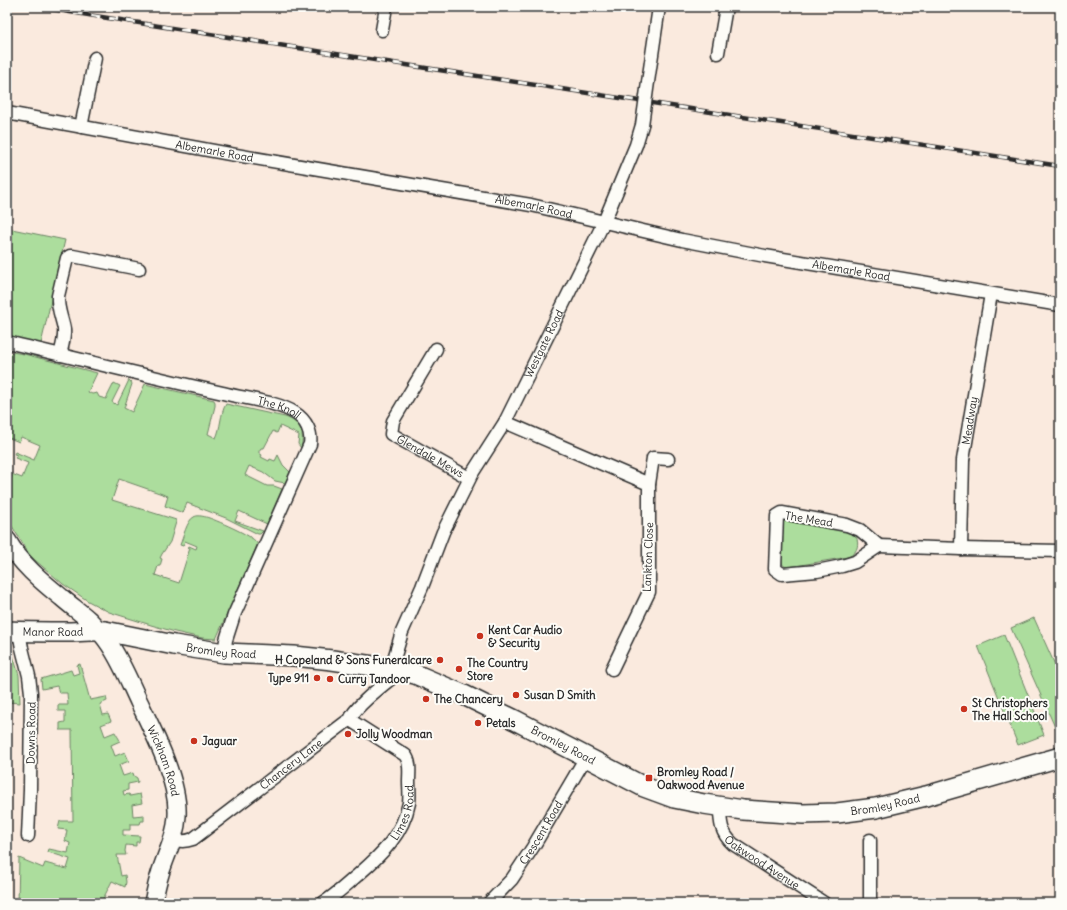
<svg xmlns="http://www.w3.org/2000/svg" width="1067" height="910" font-family="Delius,sans-serif">
  <rect width="100%" height="100%" fill="#faeade"/>
  <filter id="ink" filterUnits="userSpaceOnUse"><feTurbulence type="fractalNoise" baseFrequency=".025" numOctaves="2"/><feDisplacementMap in="SourceGraphic" scale="8" xChannelSelector="R" yChannelSelector="G"/><feConvolveMatrix kernelMatrix="1 2 1 2 8 2 1 2 1" color-interpolation-filters="sRGB"/></filter>
  <g filter="url(#ink)">
    <g fill="#acdd9d" stroke="#6c8464">
      <path d="M 7,228 L 65,240 L 41,344 L 7,336 Z"/>
      <path d="M 12,352 L 24,354 L 97,373 L 88,392 L 92,394 L 97,393 L 99,397 L 106,399 L 114,383 L 120,386 L 112,402 L 117,405 L 129,380 L 131,382 L 132,384 L 124,408 L 132,412 L 145,384 L 214,400 L 215,402 L 215,406 L 208,434 L 216,438 C 221,428 220,414 226,404 L 285,417 C 300,422 305,432 301,448 L 298,444 L 299,435 L 280,426 L 277,433 L 273,431 L 264,448 L 261,448 L 259,451 L 259,453 L 262,455 L 261,457 L 269,461 L 270,459 L 275,461 L 278,455 L 283,465 L 290,472 L 285,483 L 275,481 L 263,472 L 249,466 L 245,475 L 267,486 L 274,486 L 282,489 L 267,524 L 239,511 L 235,521 L 263,531 L 260,534 L 258,534 L 226,518 L 187,503 L 183,513 L 165,506 L 168,496 L 119,479 L 112,500 L 173,519 L 176,520 L 176,522 L 170,542 L 162,554 L 160,558 L 162,559 L 160,566 L 158,566 L 155,575 L 179,583 L 190,548 L 188,548 L 189,546 L 196,549 L 197,546 L 185,541 L 183,546 L 180,545 C 183,538 187,520 194,517 C 197,515 202,516 206,517 C 214,519 253,536 256,542 C 258,544 257,545 256,548 L 216,639 L 202,638 L 175,632 L 151,625 L 109,612 L 88,601 L 63,584 L 36,561 L 29,554 L 7,518 L 7,487 L 12,476 L 8,475 L 9,473 L 22,478 L 28,463 L 15,458 L 17,455 L 14,454 L 15,452 L 34,460 L 40,445 L 21,437 L 19,442 L 7,437 L 7,363 L 9,355 Z"/>
      <path d="M 784,519 L 854,532 C 860,542 859,552 848,557 L 789,567 C 784,567 782,565 781,559 L 782,522 Z"/>
      <path d="M 1034,618 L 1060,676 L 1060,733 L 1058,734 L 1011,628 Z"/>
      <path d="M 1004,635 L 1044,735 L 1018,745 L 978,646 Z"/>
      <path d="M 7,641 L 9,643 L 19,675 L 20,703 L 7,702 L 7,667 L 10,665 L 10,662 L 9,658 L 7,658 Z"/>
      <path d="M 80,664 L 90,700 L 106,697 L 107,701 L 100,704 L 103,715 L 108,714 L 111,721 L 101,725 L 105,736 L 115,732 C 117,736 119,738 120,741 L 111,745 L 115,756 L 125,752 L 129,761 L 119,765 L 123,776 L 133,773 L 134,776 L 137,778 L 138,782 L 128,784 L 128,790 L 123,791 L 124,795 L 129,794 L 130,796 L 140,794 L 142,803 L 132,805 L 133,816 L 144,815 L 144,821 L 141,821 L 140,824 L 130,824 L 130,830 L 123,830 L 123,835 L 140,836 L 139,842 L 136,842 L 136,846 L 126,845 L 125,851 L 126,855 L 117,855 L 121,876 L 125,875 L 126,882 L 125,887 L 112,881 L 103,899 L 94,899 L 93,903 L 18,903 L 19,858 L 43,868 L 45,863 L 67,869 L 70,859 L 48,852 L 49,849 L 68,853 L 70,843 L 65,841 L 67,830 L 58,829 L 60,821 L 73,821 L 72,730 L 60,730 L 60,723 L 65,722 L 65,711 L 58,711 L 58,705 L 68,705 L 67,693 L 59,693 L 57,686 L 42,689 L 41,679 L 71,670 L 73,675 L 79,673 L 77,665 Z"/>
    </g>
    <g fill="none" stroke-linecap="round" stroke-linejoin="round">
      <defs>
        <g id="minor">
          <path d="M 382,30 L 386,7"/>
          <path d="M 718,53 L 726,7"/>
          <path d="M 648,82 L 659,7"/>
          <path id="s1" d="M 7,113 L 230,154 L 531,205 L 682,240 L 765,256 L 1060,305"/>
          <path d="M 81,127 L 95,58"/>
          <path id="s2" d="M 7,342 C 79,359 151,377 223,393 C 245,399 276,401 295,413 C 306,420 312,432 310,444 L 234,615 L 226,640 L 224,653"/>
          <path id="s3" d="M 436,349 L 393,421 L 391,434 L 469,478"/>
          <path d="M 60,355 C 62,347 65,337 64,329 C 62,318 57,308 58,296 L 67,258 L 70,256 L 73,256 L 139,269"/>
          <path d="M 505,422 L 649,484 L 649,592 L 612,669"/>
          <path d="M 649,484 L 653,458 L 668,459"/>
          <path d="M 782,513 L 847,525 L 860,530 L 879,546 L 855,562 L 842,566 L 817,571 L 782,574 L 775,569 L 777,516 Z"/>
          <path d="M 879,546 L 961,549 L 1060,551"/>
          <path id="s4" d="M 961,549 L 963,460 L 991,294"/>
          <path d="M 19,632 L 22,648 L 29,676 L 31,693 L 30,790 L 28,836"/>
          <path id="s5" d="M 720,807 C 720,823 721,833 733,844 L 824,903"/>
          <path id="s6" d="M 173,839 C 180,842 185,842 193,839 L 346,722 L 350,720 C 353,708 382,686 393,677 L 394,659 L 402,632 L 422,587 L 443,532 L 473,472 L 505,422 L 604,222 L 636,145 L 642,125"/>
          <path id="s7" d="M 323,903 C 336,895 347,884 359,874 C 382,854 403,834 409,803 C 410,796 409,788 409,781 C 409,772 411,762 405,755 L 350,720"/>
          <path id="s8" d="M 489,903 L 512,879 L 533,847 L 586,757"/>
          <path d="M 870,903 L 870,840"/>
        </g>
        <g id="secondary">
          <path id="s9" d="M 7,540 C 20,563 41,581 61,597 C 70,605 80,612 89,620 C 97,628 104,636 110,645 C 122,663 130,683 139,702 C 154,733 179,781 177,816 C 176,837 166,854 160,874 C 157,883 155,893 153,903"/>
        </g>
        <g id="primary">
          <path id="s10" d="M 7,631 C 28,632 49,632 70,632 C 82,632 94,630 105,631 L 174,645 L 224,653 L 294,656 L 332,660 L 394,669 L 415,674 L 464,695 L 515,720 L 644,787 L 674,798 L 704,804 L 743,810 L 803,814 L 837,813 L 876,808 L 926,796 L 1060,757"/>
        </g>
      </defs>
      <use href="#minor" stroke="#2b2b2b" stroke-width="15"/>
      <use href="#secondary" stroke="#2b2b2b" stroke-width="20"/>
      <use href="#primary" stroke="#2b2b2b" stroke-width="22"/>
      <use href="#minor" stroke="#fdfcf7" stroke-width="12"/>
      <use href="#secondary" stroke="#fdfcf7" stroke-width="17"/>
      <use href="#primary" stroke="#fdfcf7" stroke-width="19"/>
      <defs>
        <path id="rail" d="M 38,7 L 400,64 L 1060,166"/>
      </defs>
      <use href="#rail" stroke="#2b2b2b" stroke-width="4.5"/>
      <use href="#rail" stroke="#fdfcf7" stroke-width="3" stroke-dasharray="9" stroke-linecap="butt"/>
      <defs>
        <path id="minor-bridge" d="M 642,125 L 648,82"/>
      </defs>
      <use href="#minor-bridge" stroke="#2b2b2b" stroke-width="15" stroke-linecap="butt"/>
      <use href="#minor-bridge" stroke="#fdfcf7" stroke-width="12"/>
    </g>
  </g>
  <g fill="#c8321e" stroke="#fdfcf7" stroke-width="1.5">
    <circle cx="480" cy="636" r="4"/>
    <circle cx="440" cy="660" r="4"/>
    <circle cx="459" cy="669" r="4"/>
    <circle cx="317" cy="678" r="4"/>
    <circle cx="330" cy="679" r="4"/>
    <circle cx="516" cy="695" r="4"/>
    <circle cx="426" cy="699" r="4"/>
    <circle cx="964" cy="709" r="4"/>
    <circle cx="478" cy="723" r="4"/>
    <circle cx="348" cy="734" r="4"/>
    <circle cx="194" cy="741" r="4"/>
    <rect x="645" y="774" width="8" height="8" rx="2"/>
  </g>
  <g text-anchor="middle" stroke-width="4" stroke-linejoin="round" paint-order="stroke">
    <g font-size="11" fill="#2b2b2b" stroke="#fdfcf7">
      <text dy="4" stroke="none"><textPath href="#s1" startOffset="211">Albemarle Road</textPath></text>
      <text dy="4" stroke="none"><textPath href="#s1" startOffset="535">Albemarle Road</textPath></text>
      <text dy="4" stroke="none"><textPath href="#s1" startOffset="859">Albemarle Road</textPath></text>
      <text dy="4" stroke="none"><textPath href="#s6" startOffset="647">Westgate Road</textPath></text>
      <text dy="4" stroke="none"><textPath href="#s2" startOffset="280">The Knoll</textPath></text>
      <text dy="4" stroke="none"><textPath href="#s4" startOffset="129">Meadway</textPath></text>
      <text dy="4" stroke="none"><textPath href="#s3" startOffset="142">Glendale Mews</textPath></text>
      <text transform="translate(809 519) rotate(9)" y="4">The Mead</text>
      <text transform="translate(648 557) rotate(-88)" y="4">Lankton Close</text>
      <text dy="4" stroke="none"><textPath href="#s10" startOffset="46">Manor Road</textPath></text>
      <text dy="4" stroke="none"><textPath href="#s10" startOffset="216">Bromley Road</textPath></text>
      <text transform="translate(31 733) rotate(-89)" y="4">Downs Road</text>
      <text dy="4" stroke="none"><textPath href="#s10" startOffset="576">Bromley Road</textPath></text>
      <text dy="4" stroke="none"><textPath href="#s9" startOffset="276">Wickham Road</textPath></text>
      <text dy="4" stroke="none"><textPath href="#s6" startOffset="144">Chancery Lane</textPath></text>
      <text dy="4" stroke="none"><textPath href="#s10" startOffset="912">Bromley Road</textPath></text>
      <text dy="4" stroke="none"><textPath href="#s7" startOffset="124">Limes Road</textPath></text>
      <text dy="4" stroke="none"><textPath href="#s8" startOffset="88">Crescent Road</textPath></text>
      <text dy="4" stroke="none"><textPath href="#s5" startOffset="75">Oakwood Avenue</textPath></text>
    </g>
    <g font-size="11" font-weight="bold" fill="#2b2b2b" stroke="#fdfcf7" text-anchor="start">
      <text x="488" y="634">Kent Car Audio<tspan x="488" dy="13">&amp; Security</tspan></text>
      <text x="432" y="664" text-anchor="end">H Copeland &amp; Sons Funeralcare</text>
      <text x="467" y="667">The Country<tspan x="467" dy="13">Store</tspan></text>
      <text x="309" y="682" text-anchor="end">Type 911</text>
      <text x="338" y="683">Curry Tandoor</text>
      <text x="524" y="699">Susan D Smith</text>
      <text x="434" y="703">The Chancery</text>
      <text x="972" y="707">St Christophers<tspan x="972" dy="13">The Hall School</tspan></text>
      <text x="486" y="727">Petals</text>
      <text x="356" y="738">Jolly Woodman</text>
      <text x="202" y="745">Jaguar</text>
      <text x="657" y="776">Bromley Road /<tspan x="657" dy="13">Oakwood Avenue</tspan></text>
    </g>
  </g>
  <rect width="1067" height="910" fill="none" stroke="#fdfcf7" stroke-width="24"/>
  <rect x="12" y="12" width="1043" height="886" fill="none" stroke="#2b2b2b" stroke-width="1.5" filter="url(#ink)"/>
</svg>
